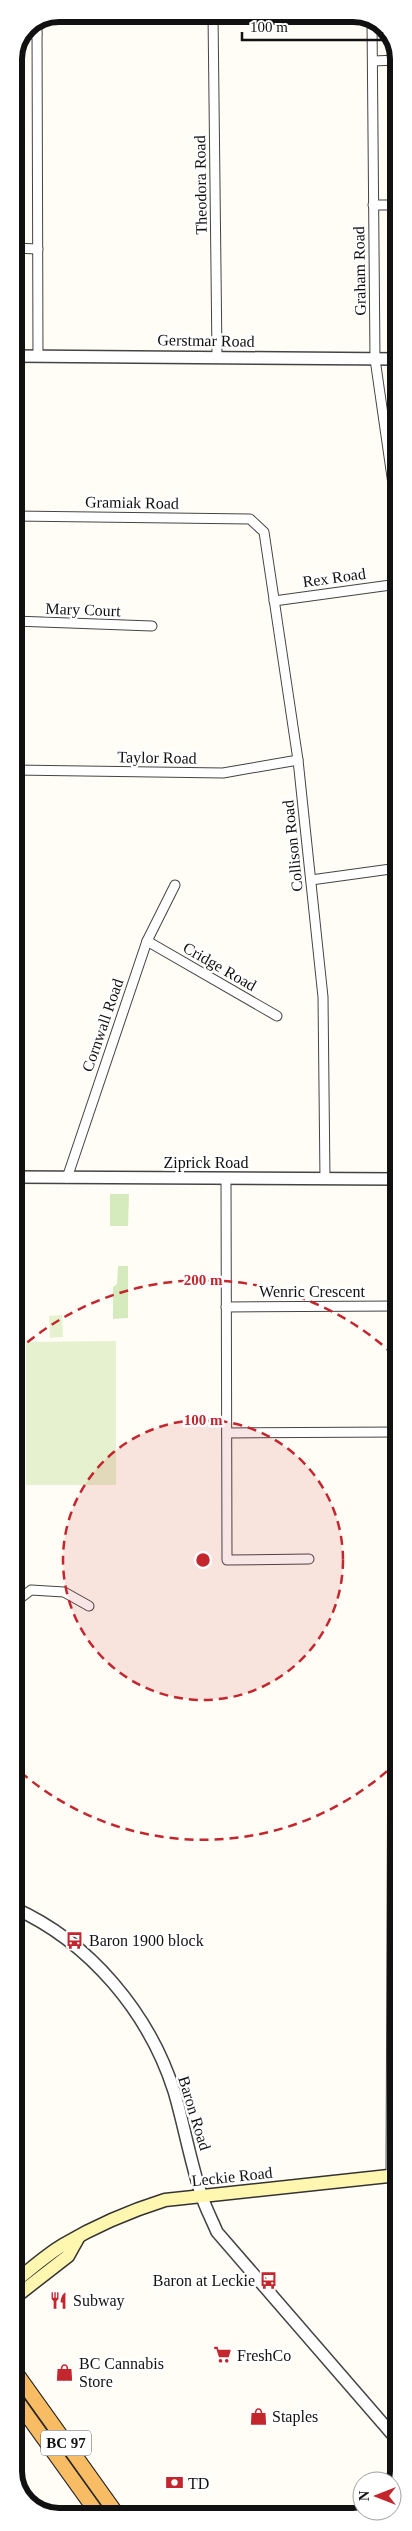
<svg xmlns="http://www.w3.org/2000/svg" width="412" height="2531" font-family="Georgia,serif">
  <rect width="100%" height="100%" fill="#fffdf5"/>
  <g fill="#d5ebbd">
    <path d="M 110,1194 L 129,1194 L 128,1226 L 110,1226 Z"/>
    <path d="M 118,1266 L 128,1266 L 128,1318 L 113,1319 L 113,1287 L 117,1284 Z"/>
  </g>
  <g fill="#e6f2cf">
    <path d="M 62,1315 L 63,1337 L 50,1338 L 49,1316 Z"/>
    <path d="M 116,1341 L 116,1485 L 26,1485 L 26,1342 Z"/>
  </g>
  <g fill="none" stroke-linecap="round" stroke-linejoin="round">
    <defs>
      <g id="minor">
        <path d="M 213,14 L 217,356"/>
        <path d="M 372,21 L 375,359 L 398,519"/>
        <path d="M 37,23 L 38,356"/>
        <path d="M 24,34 L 37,34"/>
        <path d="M 373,61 L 398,60"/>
        <path d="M 373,205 L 398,205"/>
        <path d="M 14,248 L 38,249"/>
        <path d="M 14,516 L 250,519 L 264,532 L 298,760 L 323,997 L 325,1179"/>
        <path d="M 274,601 L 398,584"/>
        <path d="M 14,621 L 152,626"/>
        <path d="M 14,770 L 223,773 L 298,760"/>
        <path d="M 311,880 L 398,868"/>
        <path d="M 147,941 L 277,1016"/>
        <path d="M 67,1178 L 147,941 L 175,885"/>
        <path d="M 226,1178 L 227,1560 L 309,1559"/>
        <path d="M 226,1307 L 398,1306"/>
        <path d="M 227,1433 L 398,1432"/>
        <path d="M 14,1603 L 31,1590 L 64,1592 L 89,1606"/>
        <path d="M 391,2175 L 393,1692 L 398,1678"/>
      </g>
      <g id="tertiary">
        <path d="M 14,356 L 398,359"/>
        <path d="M 14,1177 L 398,1179"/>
        <path d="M 14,1908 C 90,1942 149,2013 174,2091 C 184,2125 190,2160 201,2194 C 205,2207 212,2220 217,2232 L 398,2441"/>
      </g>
      <g id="secondary">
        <path d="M 14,2282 C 30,2270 46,2255 63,2245 C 95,2226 130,2211 165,2200 L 398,2175"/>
        <path d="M 14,2298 L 68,2256 L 78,2238"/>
      </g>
      <g id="trunk">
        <path d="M 14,2370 L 119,2517"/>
        <path d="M 14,2397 L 100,2517"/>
      </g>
    </defs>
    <use href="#minor" stroke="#444" stroke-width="11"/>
    <use href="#tertiary" stroke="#444" stroke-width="14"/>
    <use href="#secondary" stroke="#333" stroke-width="15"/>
    <use href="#trunk" stroke="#222" stroke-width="16"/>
    <use href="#minor" stroke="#fff" stroke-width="9"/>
    <use href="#tertiary" stroke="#fff" stroke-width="11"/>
    <use href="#secondary" stroke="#fff6b0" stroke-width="12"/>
    <use href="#trunk" stroke="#f7bc64" stroke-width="14"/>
  </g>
  <circle cx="203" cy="1560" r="140" fill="#c4262e" fill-opacity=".12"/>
  <g fill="none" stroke="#c4262e" stroke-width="2.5" stroke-dasharray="9 6">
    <circle cx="203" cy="1560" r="140"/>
    <path d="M398 1761A280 280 0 0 1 16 1768M16 1352A280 280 0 0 1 398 1359"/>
  </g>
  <defs>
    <symbol id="bus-bare" viewBox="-9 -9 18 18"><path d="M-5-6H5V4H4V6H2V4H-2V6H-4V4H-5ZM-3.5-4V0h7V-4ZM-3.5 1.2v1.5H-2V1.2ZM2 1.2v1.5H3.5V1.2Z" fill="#c4262e" stroke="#fff" stroke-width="2.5" paint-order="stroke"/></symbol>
    <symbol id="restaurant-bare" viewBox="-9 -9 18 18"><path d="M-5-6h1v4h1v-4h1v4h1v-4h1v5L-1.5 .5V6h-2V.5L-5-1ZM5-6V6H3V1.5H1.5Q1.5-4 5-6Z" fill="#c4262e" stroke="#fff" stroke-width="2.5" paint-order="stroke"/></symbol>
    <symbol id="supermarket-bare" viewBox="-9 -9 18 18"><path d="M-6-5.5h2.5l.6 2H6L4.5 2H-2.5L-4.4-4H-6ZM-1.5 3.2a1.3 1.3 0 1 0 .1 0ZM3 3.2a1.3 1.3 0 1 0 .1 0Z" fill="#c4262e" stroke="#fff" stroke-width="2.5" paint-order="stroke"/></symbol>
    <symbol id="shop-bare" viewBox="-9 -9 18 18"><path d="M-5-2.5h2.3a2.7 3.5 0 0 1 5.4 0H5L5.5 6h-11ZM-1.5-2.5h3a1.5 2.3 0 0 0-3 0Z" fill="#c4262e" stroke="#fff" stroke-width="2.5" paint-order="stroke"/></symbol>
    <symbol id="bank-bare" viewBox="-9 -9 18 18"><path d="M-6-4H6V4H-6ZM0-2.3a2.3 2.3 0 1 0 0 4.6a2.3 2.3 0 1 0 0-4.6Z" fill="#c4262e" stroke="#fff" stroke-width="2.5" paint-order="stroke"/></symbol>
  </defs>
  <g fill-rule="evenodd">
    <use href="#bus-bare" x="62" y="1928" width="25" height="25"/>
    <use href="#bus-bare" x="256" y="2268" width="25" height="25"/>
    <use href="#restaurant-bare" x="46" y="2288" width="25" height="25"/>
    <use href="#supermarket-bare" x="210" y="2342" width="25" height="25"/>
    <use href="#shop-bare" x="52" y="2360" width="25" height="25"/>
    <use href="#shop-bare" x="246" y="2404" width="25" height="25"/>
    <use href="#bank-bare" x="162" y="2470" width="25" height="25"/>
  </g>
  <g text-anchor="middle" stroke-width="5" stroke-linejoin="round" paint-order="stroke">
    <rect fill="#fff" stroke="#585858" stroke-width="1" x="41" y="2430.5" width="50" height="25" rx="4"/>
    <g font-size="15" font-weight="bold" fill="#111">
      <text x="66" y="2448">BC 97</text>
    </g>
    <g font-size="16" fill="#111" stroke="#fff">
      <text transform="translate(200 185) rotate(-91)" y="6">Theodora Road</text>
      <text transform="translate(359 271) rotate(-91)" y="6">Graham Road</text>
      <text transform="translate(206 340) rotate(1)" y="6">Gerstmar Road</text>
      <text transform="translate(132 502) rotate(1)" y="6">Gramiak Road</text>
      <text transform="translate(334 577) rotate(-8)" y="6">Rex Road</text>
      <text transform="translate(83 609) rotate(2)" y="6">Mary Court</text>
      <text transform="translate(157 757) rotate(1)" y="6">Taylor Road</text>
      <text transform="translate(292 846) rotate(-96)" y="6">Collison Road</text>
      <text transform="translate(220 966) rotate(30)" y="6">Cridge Road</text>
      <text transform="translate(102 1025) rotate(-71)" y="6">Cornwall Road</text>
      <text x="206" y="1168">Ziprick Road</text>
      <text x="312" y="1297">Wenric Crescent</text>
      <text transform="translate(195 2113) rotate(73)" y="6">Baron Road</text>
      <text transform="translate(232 2176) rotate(-6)" y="6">Leckie Road</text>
    </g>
    <g font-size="16" fill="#111" stroke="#fff" text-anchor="start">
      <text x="89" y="1946">Baron 1900 block</text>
      <text x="255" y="2286" text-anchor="end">Baron at Leckie</text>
      <text x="73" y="2306">Subway</text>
      <text x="237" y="2361">FreshCo</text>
      <text x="79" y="2369">BC Cannabis<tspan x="79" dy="18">Store</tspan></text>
      <text x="272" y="2422">Staples</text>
      <text x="188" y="2489">TD</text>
    </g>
  </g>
  <path d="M0 0H412V2531H0ZM59 22H353A37 37 0 0 1 390 59V2471A37 37 0 0 1 353 2508H59A37 37 0 0 1 22 2471V59A37 37 0 0 1 59 22Z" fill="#fff" fill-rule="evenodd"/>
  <path fill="none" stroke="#111" stroke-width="6" d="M59 22H353A37 37 0 0 1 390 59V2471A37 37 0 0 1 353 2508H59A37 37 0 0 1 22 2471V59A37 37 0 0 1 59 22Z"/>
  <circle cx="203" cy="1560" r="8" fill="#c4262e" stroke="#fff" stroke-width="2.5"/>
  <g font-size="15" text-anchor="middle" font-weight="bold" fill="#c4262e" stroke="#fff" stroke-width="5" stroke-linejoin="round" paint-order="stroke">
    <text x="203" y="1285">200 m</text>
    <text x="203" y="1425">100 m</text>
  </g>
  <g transform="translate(377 2496) rotate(270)"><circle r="24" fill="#ffffff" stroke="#a0a0a0"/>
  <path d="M0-4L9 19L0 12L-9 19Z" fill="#c4262e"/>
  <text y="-8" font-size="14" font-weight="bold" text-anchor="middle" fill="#111111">N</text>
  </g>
  <path d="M242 32v8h140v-8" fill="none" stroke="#111111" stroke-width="2.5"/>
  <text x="250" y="32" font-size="15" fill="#111111" stroke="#ffffff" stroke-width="4" paint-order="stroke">100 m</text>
</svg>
